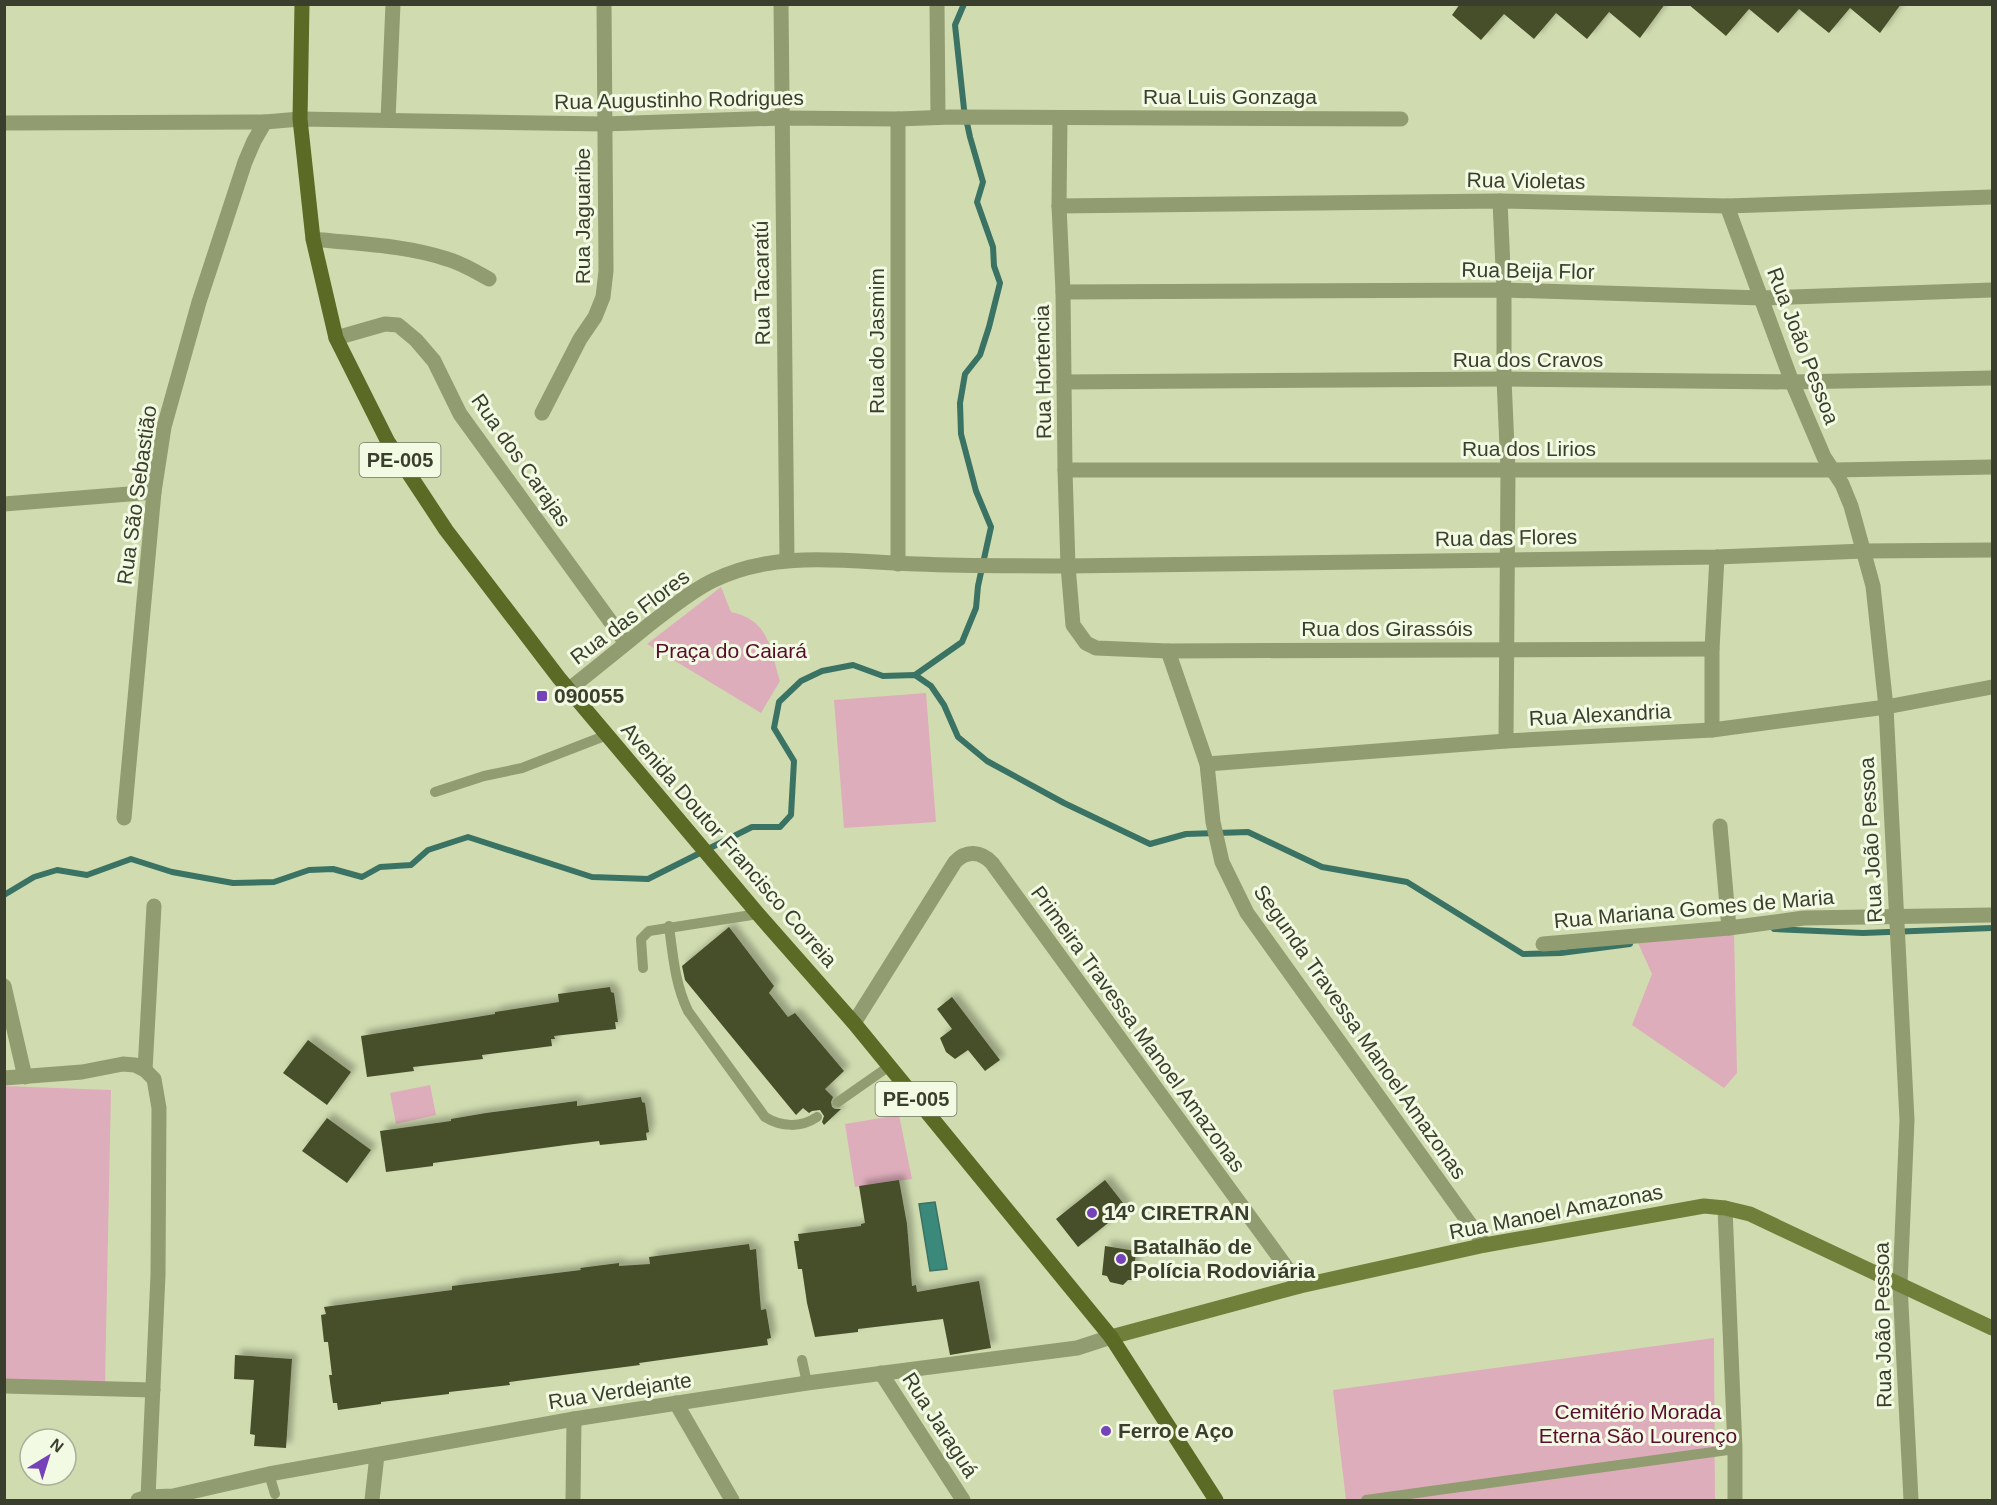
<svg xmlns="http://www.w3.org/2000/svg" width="1997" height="1505" font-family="Arial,sans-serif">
  <defs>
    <filter id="shadow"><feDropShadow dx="5.5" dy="-5.5" stdDeviation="3" flood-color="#0004"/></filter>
  </defs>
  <rect width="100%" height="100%" fill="#d0dcb0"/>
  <g fill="#deadbb">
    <path d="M 721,587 L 731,612 C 770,620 770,649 780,681 L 761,713 L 647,644 Z"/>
    <path d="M 926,693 L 936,822 L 844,828 L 834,700 Z"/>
    <path d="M 1734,931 L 1737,1073 L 1724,1088 L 1632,1025 L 1652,974 L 1638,943 Z"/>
    <path d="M 430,1085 L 436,1115 L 396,1124 L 390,1093 Z"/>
    <path d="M 5,1086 L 111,1090 L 105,1385 L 5,1382 Z"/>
    <path d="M 899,1115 L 912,1179 L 855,1187 L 845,1124 Z"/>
    <path d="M 1714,1338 L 1715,1500 L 1346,1500 L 1333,1390 Z"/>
  </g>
  <path fill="#3a897b" stroke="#3a7364" stroke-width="1.5" d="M 935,1202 L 947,1269 L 930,1271 L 919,1204 Z"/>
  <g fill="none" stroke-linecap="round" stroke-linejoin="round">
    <g stroke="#3a7364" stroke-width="6">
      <path d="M 915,675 L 962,642 L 976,608 L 978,586 L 991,527 L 976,491 L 961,434 L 960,403 L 965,374 L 980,355 L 989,327 L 1000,283 L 994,266 L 993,247 L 977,202 L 983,182 L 970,137 L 964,109 L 955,25 L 964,4"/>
      <path d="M 4,895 L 34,877 L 57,870 L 87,875 L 131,859 L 172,872 L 233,883 L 274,882 L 309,870 L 333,869 L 362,877 L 380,867 L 411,865 L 428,850 L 468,837 L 592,877 L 648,879 L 752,827 L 780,827 L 791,815 L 794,761 L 774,728 L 779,702 L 801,681 L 822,671 L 853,665 L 883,676 L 915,675 L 931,686 L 944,705 L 958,737 L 987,761 L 1064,803 L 1150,844 L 1186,834 L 1248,832 L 1322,867 L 1407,882 L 1523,954 L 1561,953 L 1630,944"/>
      <path d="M 1774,929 L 1863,933 L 1992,928"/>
    </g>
  </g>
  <g fill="#464f29" filter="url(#shadow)">
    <path d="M 1460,4 L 1665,4 L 1640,38 L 1609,12 L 1587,39 L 1556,13 L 1534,39 L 1504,14 L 1481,40 L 1452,15 Z"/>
    <path d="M 1688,4 L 1901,4 L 1880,33 L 1850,8 L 1829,33 L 1799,9 L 1778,33 L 1749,9 L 1726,36 Z"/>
    <path d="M 729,927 L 774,986 L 769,993 L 788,1017 L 795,1013 L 844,1071 L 825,1089 L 833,1097 L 831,1102 L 832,1107 L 835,1109 L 841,1109 L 824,1125 L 822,1122 L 824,1116 L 820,1110 L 812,1111 L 809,1113 L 803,1108 L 796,1115 L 685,980 L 682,966 Z"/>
    <path d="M 610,987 L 611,992 L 614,993 L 618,1022 L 615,1022 L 616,1029 L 554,1036 L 555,1039 L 551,1039 L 552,1046 L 482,1055 L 483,1059 L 413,1067 L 414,1071 L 367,1077 L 361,1036 L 495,1014 L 495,1012 L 559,1002 L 558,994 Z"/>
    <path d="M 952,997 L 1000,1060 L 985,1071 L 968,1050 L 955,1059 L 946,1052 L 940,1038 L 952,1029 L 937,1009 Z"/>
    <path d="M 308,1040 L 351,1072 L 327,1105 L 283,1073 Z"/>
    <path d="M 641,1097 L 642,1102 L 645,1103 L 649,1132 L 646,1133 L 647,1140 L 600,1145 L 599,1141 L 566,1145 L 433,1163 L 433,1166 L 386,1172 L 380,1131 L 451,1121 L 451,1119 L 486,1113 L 577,1101 L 577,1106 Z"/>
    <path d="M 327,1118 L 371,1150 L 347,1183 L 302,1151 Z"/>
    <path d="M 899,1180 L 907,1224 L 912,1286 L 916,1285 L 917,1292 L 979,1281 L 991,1348 L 950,1355 L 943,1319 L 858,1329 L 858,1332 L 815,1337 L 807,1303 L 802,1269 L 798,1269 L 794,1241 L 799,1241 L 798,1234 L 861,1226 L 861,1224 L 865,1223 L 859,1186 Z"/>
    <path d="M 1105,1180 L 1127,1208 L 1078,1247 L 1056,1219 Z"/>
    <path d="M 749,1244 L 750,1250 L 756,1249 L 761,1310 L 766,1309 L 771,1338 L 767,1339 L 768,1345 L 639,1363 L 640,1365 L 509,1382 L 510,1385 L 449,1392 L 449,1394 L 381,1402 L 381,1404 L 338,1410 L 337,1403 L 333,1403 L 329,1375 L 332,1375 L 328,1342 L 324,1342 L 321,1315 L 326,1314 L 324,1307 L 452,1290 L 452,1286 L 581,1270 L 580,1268 L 619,1263 L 619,1266 L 650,1264 L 649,1257 Z"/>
    <path d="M 1105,1246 L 1136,1251 L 1133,1280 L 1128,1280 L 1123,1285 L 1110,1282 L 1107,1276 L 1102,1275 Z"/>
    <path d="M 235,1355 L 292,1359 L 286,1448 L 254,1446 L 255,1435 L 250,1434 L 254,1380 L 234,1379 Z"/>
  </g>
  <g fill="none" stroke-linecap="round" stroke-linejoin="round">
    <g stroke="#919c70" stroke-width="10">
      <path d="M 435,792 L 484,776 L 522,768 L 607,735"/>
      <path d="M 669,926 C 673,956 675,984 688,1011 L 765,1117 C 781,1127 801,1128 817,1117"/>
      <path d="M 643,968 L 641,939 L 649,931 L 758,914"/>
      <path d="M 838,1102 L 888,1067"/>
      <path d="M 802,1360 L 807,1383"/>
      <path d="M 269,1474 L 275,1494"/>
      <path d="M 1366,1500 L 1735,1449"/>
    </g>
    <g stroke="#919c70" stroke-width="15">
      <path d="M 781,4 L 787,560"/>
      <path d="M 937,4 L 938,117"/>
      <path d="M 1060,118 L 1059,206 L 1063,292 L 1065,470 L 1068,566 L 1073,625 L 1086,643 L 1096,648 L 1168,651 L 1712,649"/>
      <path d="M 898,119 L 898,564"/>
      <path d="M 388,120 L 393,4"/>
      <path d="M 4,123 L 265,122 L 300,119 L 604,124 L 781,118 L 898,119 L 951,117 L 1401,119"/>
      <path d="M 1500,201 L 1504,290 L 1504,379 L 1508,470 L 1506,741"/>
      <path d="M 1059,206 L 1500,201 L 1727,206 L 1992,197"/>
      <path d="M 1727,206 L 1792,382 L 1824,457 L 1842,484 L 1851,506 L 1873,586 L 1886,707 L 1907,1120 L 1900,1285 L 1911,1500"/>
      <path d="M 313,239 C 358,244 404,245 447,259 C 462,263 476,272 489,279"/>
      <path d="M 1063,292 L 1504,290 L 1762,298 L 1992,290"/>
      <path d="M 336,338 L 385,324 L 398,325 L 416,340 L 434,361 L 460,414 L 626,643"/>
      <path d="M 1064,382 L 1504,379 L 1792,382 L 1992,378"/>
      <path d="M 542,413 L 580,339 L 595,317 L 603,297 L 606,271 L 604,4"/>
      <path d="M 1065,470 L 1834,470 L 1992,467"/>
      <path d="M 4,504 L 154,492"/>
      <path d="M 1168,651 L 1207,764 L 1213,822 L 1222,862 L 1247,913 L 1485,1245"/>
      <path d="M 568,690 C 596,668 623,646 650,624 C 670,609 691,591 714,580 C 778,549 849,562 917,564 C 967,566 1017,566 1068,566 L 1717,557 L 1864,551 L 1992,550"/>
      <path d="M 1712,730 L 1712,649 L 1717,557"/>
      <path d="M 1207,764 L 1506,741 L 1712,730 L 1886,707 L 1992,687"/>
      <path d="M 124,818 L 154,492 L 164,427 L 199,302 L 245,162 L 254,141 L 265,122"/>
      <path d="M 1720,826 L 1729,928"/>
      <path d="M 1543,944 L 1729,928 L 1804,918 L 1992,915"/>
      <path d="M 4,986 L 25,1077"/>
      <path d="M 854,1023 L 955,862 C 966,850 981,851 992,863 L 1300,1286"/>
      <path d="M 145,1070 L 154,906"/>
      <path d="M 4,1078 L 82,1072 L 123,1064 L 135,1065 L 145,1070 L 154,1079 L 159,1108 L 158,1275 L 148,1497"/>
      <path d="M 1725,1208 L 1735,1449 L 1735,1500"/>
      <path d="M 881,1373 L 963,1500"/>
      <path d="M 4,1386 L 153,1390"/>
      <path d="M 676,1403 L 732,1500"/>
      <path d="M 138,1500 L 148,1497 L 173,1496 L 269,1474 L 574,1419 L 807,1383 L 1077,1348 L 1111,1337"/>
      <path d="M 372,1500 L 377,1455"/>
      <path d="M 573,1500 L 574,1419"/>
    </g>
    <path stroke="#70803b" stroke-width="15" d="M 1111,1337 L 1300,1286 L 1485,1245 L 1704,1206 L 1725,1208 L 1750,1214 L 1992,1328"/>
    <path stroke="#5b6a24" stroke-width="15" d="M 302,4 L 300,119 L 313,239 L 336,338 L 388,442 L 446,530 L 559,678 L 758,914 L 854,1023 L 1111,1337 L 1216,1500"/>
  </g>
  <g fill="#7642b9" stroke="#f3fae3" stroke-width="2">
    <rect x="536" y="690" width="12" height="12" rx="3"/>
    <circle cx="1092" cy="1213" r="6"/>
    <circle cx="1121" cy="1259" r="6"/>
    <circle cx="1106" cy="1431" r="6"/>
  </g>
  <g text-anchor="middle" stroke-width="6" stroke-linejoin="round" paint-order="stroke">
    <g fill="#f3fae3" stroke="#727764" stroke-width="1.5">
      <rect x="359.5" y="443" width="81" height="34" rx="4.5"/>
      <rect x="875.5" y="1082" width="81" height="34" rx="4.5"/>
    </g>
    <g font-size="20" font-weight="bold" fill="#3a3f2d">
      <text x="400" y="467">PE-005</text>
      <text x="916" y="1106">PE-005</text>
    </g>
    <g font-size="21" fill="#3a3f2d" stroke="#f3fae3">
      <text x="1230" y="104">Rua Luis Gonzaga</text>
      <text transform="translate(679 100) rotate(-1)" y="7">Rua Augustinho Rodrigues</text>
      <text transform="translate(1526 181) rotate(1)" y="7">Rua Violetas</text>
      <text transform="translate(583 216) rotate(-90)" y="7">Rua Jaguaribe</text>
      <text transform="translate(1528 271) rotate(1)" y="7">Rua Beija Flor</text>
      <text transform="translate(762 283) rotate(-91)" y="7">Rua Tacaratú</text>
      <text transform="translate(877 341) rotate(-90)" y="7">Rua do Jasmim</text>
      <text transform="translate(1803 346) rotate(69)" y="7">Rua João Pessoa</text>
      <text x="1528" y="367">Rua dos Cravos</text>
      <text transform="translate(1043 372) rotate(-91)" y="7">Rua Hortencia</text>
      <text x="1529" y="456">Rua dos Lirios</text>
      <text transform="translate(521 460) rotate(55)" y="7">Rua dos Carajas</text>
      <text transform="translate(137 495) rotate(-82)" y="7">Rua São Sebastião</text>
      <text transform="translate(1506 538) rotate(-1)" y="7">Rua das Flores</text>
      <text transform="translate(630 617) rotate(-37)" y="7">Rua das Flores</text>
      <text x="1387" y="636">Rua dos Girassóis</text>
      <text transform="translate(1600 715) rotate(-3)" y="7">Rua Alexandria</text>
      <text transform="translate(1871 840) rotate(-93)" y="7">Rua João Pessoa</text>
      <text transform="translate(729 845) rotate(49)" y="7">Avenida Doutor Francisco Correia</text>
      <text transform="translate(1694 909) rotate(-5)" y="7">Rua Mariana Gomes de Maria</text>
      <text transform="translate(1138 1029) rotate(54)" y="7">Primeira Travessa Manoel Amazonas</text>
      <text transform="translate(1360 1032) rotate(55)" y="7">Segunda Travessa Manoel Amazonas</text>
      <text transform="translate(1556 1212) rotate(-11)" y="7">Rua Manoel Amazonas</text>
      <text transform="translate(1883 1325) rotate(-91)" y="7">Rua João Pessoa</text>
      <text transform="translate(620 1391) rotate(-9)" y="7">Rua Verdejante</text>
      <text transform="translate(940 1425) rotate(57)" y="7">Rua Jaraguá</text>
    </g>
    <g font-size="21" fill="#590c2e" stroke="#f3fae3">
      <text x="731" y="658">Praça do Caiará</text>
      <text x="1638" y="1419">Cemitério Morada<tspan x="1638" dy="24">Eterna São Lourenço</tspan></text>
    </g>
    <g font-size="21" font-weight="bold" fill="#3a3f2d" stroke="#f3fae3" text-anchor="start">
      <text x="554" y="703">090055</text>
      <text x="1104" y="1220">14º CIRETRAN</text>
      <text x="1133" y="1254">Batalhão de<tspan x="1133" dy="24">Polícia Rodoviária</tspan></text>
      <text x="1118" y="1438">Ferro e Aço</text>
    </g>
  </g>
  <rect width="1997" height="1505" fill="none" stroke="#3a3f2d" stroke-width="12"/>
  <g transform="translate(48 1457) rotate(38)"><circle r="28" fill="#f3fae3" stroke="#a9af9a" stroke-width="1.5"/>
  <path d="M0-4.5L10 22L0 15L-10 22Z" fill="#7642b9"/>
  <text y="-9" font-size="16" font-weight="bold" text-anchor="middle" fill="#3a3f2d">N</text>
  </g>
</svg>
